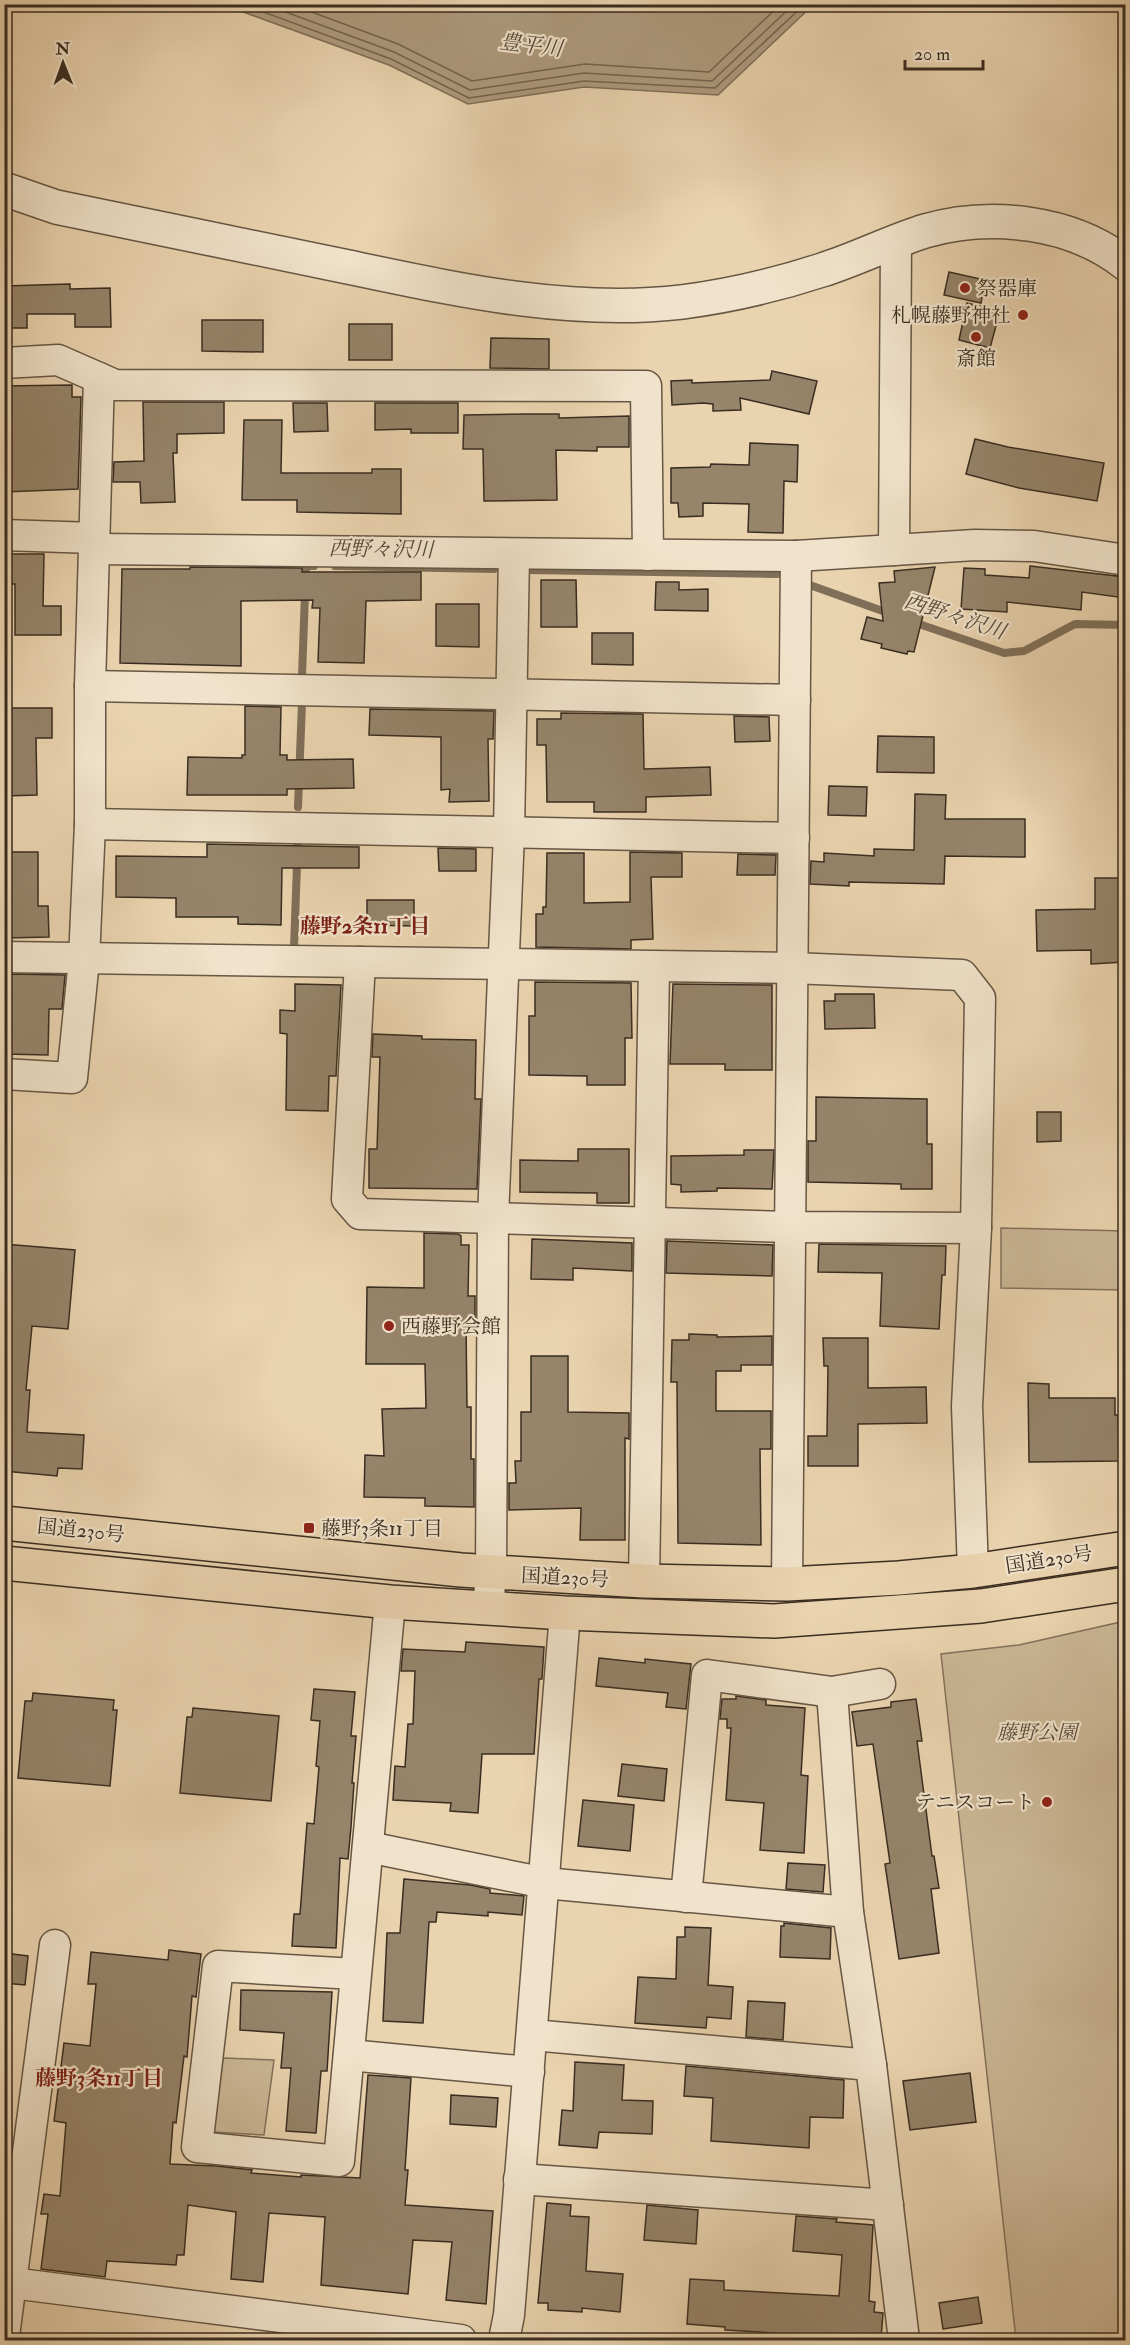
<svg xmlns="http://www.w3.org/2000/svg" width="1130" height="2345" font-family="'IM FELL Double Pica','Noto Serif JP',serif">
  <rect width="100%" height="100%" fill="#ead4af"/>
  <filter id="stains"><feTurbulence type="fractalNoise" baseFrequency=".00333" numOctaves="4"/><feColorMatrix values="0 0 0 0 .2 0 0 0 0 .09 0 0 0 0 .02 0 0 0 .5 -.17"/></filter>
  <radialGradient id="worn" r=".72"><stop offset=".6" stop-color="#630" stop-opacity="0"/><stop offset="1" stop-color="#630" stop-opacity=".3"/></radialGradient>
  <g fill="#ccb897" stroke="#83725c" stroke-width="1.5">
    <path d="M 1001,1228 L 1125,1231 L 1125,1290 L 1001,1288 Z"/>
    <path d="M 1125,1621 L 1125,2340 L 1016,2340 L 941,1654 L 1019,1645 Z"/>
    <path d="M 223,2058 L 274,2060 L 264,2135 L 214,2132 Z"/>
  </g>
  <path fill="#ae9b7f" stroke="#806f59" stroke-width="1.5" d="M 224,5 L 813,5 L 718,95 L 584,87 L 468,104 L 389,65 Z"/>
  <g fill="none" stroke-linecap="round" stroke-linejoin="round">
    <g stroke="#746450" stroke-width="1.5">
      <path d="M 242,4 L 391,59 L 469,98 L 584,81 L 715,88 L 805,4"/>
      <path d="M 264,4 L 394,52 L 470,90 L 584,73 L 712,81 L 794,4"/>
      <path d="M 290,4 L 398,44 L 472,81 L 585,64 L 709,72 L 781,4"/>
    </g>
    <g stroke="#806f59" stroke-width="8">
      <path d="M 335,566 L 494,569"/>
      <path d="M 527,570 L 777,574"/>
      <path d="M 807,584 L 891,614"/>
      <path d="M 913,622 L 1004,653 L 1024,651 L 1075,624 L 1126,625"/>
      <path d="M 302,676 L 306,566 L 314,566"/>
      <path d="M 298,807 L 302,703"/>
      <path d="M 294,948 L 298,837"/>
    </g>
  </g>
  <g fill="#96846b" stroke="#3a2d21" stroke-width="1.5">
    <path d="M 949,272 L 985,280 L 981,303 L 944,295 Z"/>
    <path d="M 70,284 L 70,289 L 110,288 L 111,327 L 75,327 L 75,314 L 27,314 L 27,328 L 4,328 L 4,286 Z"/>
    <path d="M 967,303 L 1000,311 L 990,348 L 959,340 Z"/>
    <path d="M 202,320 L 263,320 L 263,352 L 202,351 Z"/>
    <rect x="349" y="324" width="43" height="36"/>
    <path d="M 491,338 L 549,339 L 549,369 L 490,368 Z"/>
    <path d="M 772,371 L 817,381 L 809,414 L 740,398 L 741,410 L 713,411 L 713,404 L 703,403 L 672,405 L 671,381 L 692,380 L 692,383 L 770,380 Z"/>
    <path d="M 72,385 L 72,397 L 81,397 L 78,489 L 4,492 L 4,386 Z"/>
    <path d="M 143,402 L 224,402 L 224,433 L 177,434 L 177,453 L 173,453 L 175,502 L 141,503 L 140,482 L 113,482 L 114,462 L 144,461 Z"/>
    <path d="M 293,403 L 327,403 L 328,431 L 294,432 Z"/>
    <path d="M 375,403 L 458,403 L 458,433 L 411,433 L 411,429 L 375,430 Z"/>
    <path d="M 525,414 L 559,414 L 559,418 L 629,416 L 629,447 L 597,447 L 597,451 L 556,450 L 557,500 L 484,501 L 483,449 L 463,449 L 464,415 Z"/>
    <path d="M 244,420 L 282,420 L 281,473 L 372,473 L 372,469 L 401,469 L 401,514 L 297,512 L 297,500 L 242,500 Z"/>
    <path d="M 975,439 L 1008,447 L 1104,463 L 1097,501 L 1019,488 L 966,474 Z"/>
    <path d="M 750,443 L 798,445 L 797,482 L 784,481 L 783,533 L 748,532 L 749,504 L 703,503 L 703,516 L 679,517 L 678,503 L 671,503 L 671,468 L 710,467 L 711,464 L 749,465 Z"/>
    <path d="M 4,554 L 44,554 L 43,606 L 61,606 L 61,635 L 15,635 L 15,584 L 4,584 Z"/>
    <path d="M 1030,566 L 1125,577 L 1125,598 L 1082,592 L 1081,610 L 1007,602 L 1007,612 L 961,609 L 964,568 L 985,569 L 985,575 L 1029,578 Z"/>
    <path d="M 190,567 L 302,568 L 302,572 L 421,572 L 421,600 L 366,601 L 364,663 L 318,662 L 320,608 L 312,608 L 313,600 L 241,601 L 241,666 L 120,663 L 122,569 L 190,569 Z"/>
    <path d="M 935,567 L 914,652 L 908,651 L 907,654 L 881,648 L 882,644 L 861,639 L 867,617 L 883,621 L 879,583 L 895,582 L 894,571 Z"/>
    <path d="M 541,580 L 576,580 L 577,627 L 541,627 Z"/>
    <path d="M 656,582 L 679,582 L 679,590 L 708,589 L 708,611 L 655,610 Z"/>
    <path d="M 436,604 L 479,604 L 479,647 L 436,646 Z"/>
    <path d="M 592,633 L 633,633 L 633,665 L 592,664 Z"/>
    <path d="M 245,706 L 281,707 L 280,755 L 287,755 L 287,760 L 353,759 L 354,788 L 287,789 L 287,795 L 187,795 L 188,757 L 242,758 L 242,755 L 245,755 Z"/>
    <path d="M 4,708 L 52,708 L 52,738 L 36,738 L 37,795 L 4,796 Z"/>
    <path d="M 370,709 L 494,711 L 493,739 L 488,739 L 489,801 L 449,802 L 450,789 L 441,790 L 441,737 L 369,735 Z"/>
    <path d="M 561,713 L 643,714 L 644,769 L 710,767 L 711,795 L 646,797 L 646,812 L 594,812 L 594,802 L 547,802 L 546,745 L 537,745 L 537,719 L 561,719 Z"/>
    <path d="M 734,716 L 769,717 L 770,741 L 735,742 Z"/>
    <path d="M 878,736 L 934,737 L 934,773 L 877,772 Z"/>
    <path d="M 829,786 L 867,787 L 866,816 L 828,815 Z"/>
    <path d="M 915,794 L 946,795 L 945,819 L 1025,819 L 1025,857 L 945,856 L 944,884 L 849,882 L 849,886 L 810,884 L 811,861 L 824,862 L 824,853 L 874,856 L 874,849 L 914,850 Z"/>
    <path d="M 207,844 L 359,847 L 359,868 L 282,868 L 281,925 L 238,924 L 238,917 L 176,917 L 176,898 L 116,897 L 116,856 L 207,857 Z"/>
    <path d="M 438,848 L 476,849 L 476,871 L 439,871 Z"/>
    <path d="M 4,852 L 38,852 L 38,906 L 48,906 L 49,937 L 4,938 Z"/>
    <path d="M 630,852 L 682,853 L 682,877 L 651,877 L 653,939 L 631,940 L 631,949 L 536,947 L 536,914 L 543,914 L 543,907 L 546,907 L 547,853 L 584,853 L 584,903 L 630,902 Z"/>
    <path d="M 738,854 L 776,855 L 775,875 L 737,875 Z"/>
    <path d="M 1095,878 L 1125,878 L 1125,962 L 1091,964 L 1091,950 L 1037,951 L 1036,910 L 1095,909 Z"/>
    <path d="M 367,900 L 414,900 L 414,926 L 367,925 Z"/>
    <path d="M 9,974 L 65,975 L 62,1009 L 49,1009 L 48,1055 L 4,1054 L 4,1023 L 8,1023 Z"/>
    <path d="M 535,982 L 631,983 L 632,1038 L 625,1038 L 625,1085 L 587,1085 L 587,1076 L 529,1075 L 529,1016 L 535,1016 Z"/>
    <path d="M 295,984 L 341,985 L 336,1076 L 329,1076 L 328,1111 L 286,1110 L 287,1034 L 280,1033 L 280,1010 L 295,1011 Z"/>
    <path d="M 673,984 L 772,985 L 772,1070 L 725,1070 L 725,1064 L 670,1064 Z"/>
    <path d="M 835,994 L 874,994 L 875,1028 L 825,1029 L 824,1001 L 835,1001 Z"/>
    <path d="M 373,1034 L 422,1036 L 422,1039 L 476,1040 L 475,1099 L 481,1099 L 477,1189 L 369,1188 L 369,1149 L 377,1149 L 380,1057 L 372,1057 Z"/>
    <path d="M 816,1097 L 927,1099 L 927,1144 L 932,1144 L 932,1189 L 901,1189 L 901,1184 L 808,1182 L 808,1141 L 816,1141 Z"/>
    <path d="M 1037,1112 L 1061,1112 L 1061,1141 L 1037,1142 Z"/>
    <path d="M 578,1149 L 629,1149 L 629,1203 L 597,1203 L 597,1193 L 520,1192 L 520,1160 L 578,1161 Z"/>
    <path d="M 744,1150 L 774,1150 L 772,1189 L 717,1188 L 717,1191 L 681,1192 L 681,1185 L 671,1184 L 671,1156 L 744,1155 Z"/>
    <path d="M 424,1233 L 458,1234 L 461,1236 L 461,1245 L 469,1245 L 468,1296 L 475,1296 L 475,1323 L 466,1323 L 467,1407 L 471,1407 L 471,1459 L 474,1459 L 474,1507 L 425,1506 L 425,1498 L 364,1497 L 365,1455 L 384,1456 L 382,1409 L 426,1408 L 425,1364 L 366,1364 L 367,1287 L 424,1288 Z"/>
    <path d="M 532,1239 L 632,1243 L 632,1271 L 573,1268 L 573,1280 L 531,1279 Z"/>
    <path d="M 667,1241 L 773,1245 L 772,1276 L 666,1273 Z"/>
    <path d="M 4,1244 L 75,1250 L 68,1329 L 32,1326 L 26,1390 L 30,1390 L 27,1432 L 84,1435 L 82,1469 L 58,1468 L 57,1476 L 4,1471 Z"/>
    <path d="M 819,1244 L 946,1246 L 945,1275 L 942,1275 L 939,1329 L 880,1326 L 882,1273 L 818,1272 Z"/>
    <path d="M 689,1334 L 717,1335 L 717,1337 L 772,1336 L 772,1365 L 741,1365 L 741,1371 L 716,1371 L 716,1411 L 771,1411 L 771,1449 L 760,1449 L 761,1545 L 678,1543 L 677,1382 L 671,1382 L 672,1340 L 689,1340 Z"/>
    <path d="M 823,1338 L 868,1338 L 868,1388 L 926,1387 L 927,1423 L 858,1424 L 858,1466 L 808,1466 L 808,1436 L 827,1436 L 828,1366 L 824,1366 Z"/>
    <path d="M 531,1356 L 568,1356 L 568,1412 L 629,1413 L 629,1439 L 625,1438 L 625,1540 L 580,1540 L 581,1508 L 509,1510 L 509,1483 L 516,1483 L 515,1461 L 521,1461 L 521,1412 L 531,1412 Z"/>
    <path d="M 1028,1383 L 1049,1384 L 1049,1398 L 1115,1398 L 1115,1415 L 1118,1415 L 1119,1461 L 1029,1462 Z"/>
    <path d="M 466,1642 L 544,1647 L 542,1679 L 539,1679 L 534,1754 L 482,1754 L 478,1813 L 450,1811 L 451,1803 L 393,1800 L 395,1766 L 405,1767 L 408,1724 L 413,1724 L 415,1671 L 401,1671 L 403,1649 L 465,1652 Z"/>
    <path d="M 599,1658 L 645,1663 L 645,1659 L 691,1664 L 686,1709 L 666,1707 L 668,1693 L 596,1686 Z"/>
    <path d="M 314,1689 L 355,1692 L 351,1736 L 356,1736 L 352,1783 L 354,1783 L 351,1827 L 348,1859 L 340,1858 L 336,1948 L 292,1946 L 294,1914 L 300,1914 L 307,1823 L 314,1824 L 319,1767 L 316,1766 L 320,1721 L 311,1720 Z"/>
    <path d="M 33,1693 L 114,1700 L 113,1710 L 117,1710 L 110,1786 L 18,1778 L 25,1701 L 32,1701 Z"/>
    <path d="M 736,1696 L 766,1700 L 766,1705 L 805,1708 L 801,1775 L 808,1776 L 804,1853 L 760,1850 L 764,1803 L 726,1800 L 731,1728 L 727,1728 L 727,1719 L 720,1719 L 722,1699 L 736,1699 Z"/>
    <path d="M 916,1699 L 922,1741 L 917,1741 L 932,1856 L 934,1856 L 939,1888 L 931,1889 L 939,1953 L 899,1959 L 885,1864 L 890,1863 L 873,1744 L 857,1746 L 852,1712 L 891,1707 L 891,1702 Z"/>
    <path d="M 193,1708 L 279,1716 L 271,1801 L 180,1793 L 187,1717 L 192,1717 Z"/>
    <path d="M 622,1764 L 667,1769 L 664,1801 L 618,1796 Z"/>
    <path d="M 583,1800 L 634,1805 L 630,1851 L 578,1846 Z"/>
    <path d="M 788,1863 L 825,1865 L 823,1892 L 786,1889 Z"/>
    <path d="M 404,1879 L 470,1885 L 490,1889 L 490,1893 L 524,1896 L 522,1915 L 488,1912 L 488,1916 L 437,1912 L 436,1922 L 429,1922 L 423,2023 L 383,2021 L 387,1933 L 400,1933 Z"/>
    <path d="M 784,1923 L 831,1928 L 830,1959 L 780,1957 L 781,1926 L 784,1926 Z"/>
    <path d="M 685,1927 L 711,1928 L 708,1985 L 733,1987 L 731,2019 L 707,2017 L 706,2028 L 635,2023 L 638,1977 L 676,1979 L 677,1937 L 685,1937 Z"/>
    <path d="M 169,1950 L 201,1954 L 196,1997 L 192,1996 L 187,2057 L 184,2056 L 176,2123 L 173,2122 L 170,2164 L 216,2166 L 252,2170 L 251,2173 L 301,2177 L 301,2175 L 360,2178 L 368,2075 L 411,2078 L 405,2170 L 408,2170 L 405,2205 L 493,2211 L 486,2304 L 446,2300 L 452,2242 L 413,2240 L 408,2294 L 321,2285 L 325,2217 L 269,2213 L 263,2282 L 231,2279 L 236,2212 L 188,2205 L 184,2255 L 177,2255 L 176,2265 L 107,2261 L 105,2277 L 41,2269 L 48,2214 L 41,2214 L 44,2194 L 60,2196 L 66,2123 L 54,2121 L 64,2043 L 90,2046 L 96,1984 L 88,1984 L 91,1952 L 168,1960 Z"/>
    <path d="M 4,1953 L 28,1956 L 25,1985 L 4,1983 Z"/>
    <path d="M 241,1990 L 332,1992 L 327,2071 L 321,2071 L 316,2133 L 286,2131 L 291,2068 L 281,2068 L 284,2033 L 240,2030 Z"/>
    <path d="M 748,2001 L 785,2003 L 783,2040 L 746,2037 Z"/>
    <path d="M 575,2062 L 624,2065 L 622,2100 L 653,2101 L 652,2134 L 599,2132 L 597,2148 L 559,2145 L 562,2110 L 573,2111 Z"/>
    <path d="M 686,2066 L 844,2080 L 843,2118 L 810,2117 L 809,2148 L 711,2141 L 713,2098 L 684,2096 Z"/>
    <path d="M 970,2073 L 976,2122 L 910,2130 L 903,2081 Z"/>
    <path d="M 451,2095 L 498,2098 L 496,2127 L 450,2124 Z"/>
    <path d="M 547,2203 L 571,2205 L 570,2216 L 589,2217 L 586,2271 L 623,2274 L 620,2312 L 582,2308 L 582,2312 L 548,2310 L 548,2303 L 538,2303 Z"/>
    <path d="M 647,2205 L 698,2210 L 696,2244 L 644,2240 Z"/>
    <path d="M 796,2216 L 837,2219 L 836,2222 L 873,2225 L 869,2301 L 875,2302 L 874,2312 L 883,2313 L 881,2339 L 725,2330 L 725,2327 L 687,2324 L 690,2279 L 724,2281 L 724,2290 L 839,2296 L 842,2255 L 793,2251 Z"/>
    <path d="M 978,2297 L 982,2323 L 943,2329 L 939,2303 Z"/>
  </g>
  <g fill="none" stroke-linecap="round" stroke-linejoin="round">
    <defs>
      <g id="minor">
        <path d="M 4,363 L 58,360 L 115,385 L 646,386 L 648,555"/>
        <path d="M 4,535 L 94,538"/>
        <path d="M 94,549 L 796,556 L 975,545 L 1034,546 L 1126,560"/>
        <path d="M 894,550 L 896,242"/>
        <path d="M 90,686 L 795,700"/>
        <path d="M 90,824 L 794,838"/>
        <path d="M 4,957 L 792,968 L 962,975 L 980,998 L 976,1228 L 967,1406 L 973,1571"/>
        <path d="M 360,962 L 347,1199 L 360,1214 L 790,1227 L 976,1228"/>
        <path d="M 4,1074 L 72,1078 L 84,960 L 90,824 L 90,686 L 99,378"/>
        <path d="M 644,1581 L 654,967"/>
        <path d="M 787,1584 L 796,556"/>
        <path d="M 488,1609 L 491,1573 L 493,1218 L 509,833 L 514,554"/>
        <path d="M 832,1692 L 848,1912 L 871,2065 L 904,2340"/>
        <path d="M 368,1847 L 545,1883 L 848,1912"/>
        <path d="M 686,1897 L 707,1675 L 832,1692 L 880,1684"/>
        <path d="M 355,1974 L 218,1966 L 197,2147 L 339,2161 L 390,1602"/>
        <path d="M 532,2035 L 871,2065"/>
        <path d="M 349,2055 L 529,2072"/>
        <path d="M 519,2179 L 888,2205"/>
        <path d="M 4,2282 L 461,2340"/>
        <path d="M 4,2336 L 55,1945"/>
        <path d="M 504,2340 L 509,2315 L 565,1613"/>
      </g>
      <path id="tertiary" d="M 4,189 L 56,207 C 153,227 251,247 348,267 C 458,290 569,315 682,302 C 729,296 776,285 822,270 C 857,259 890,242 925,231 C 990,212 1072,221 1126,264"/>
      <g id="trunk">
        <path d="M 4,1523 L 461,1570 L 644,1581 L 787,1584 L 899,1578 L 973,1571 L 1126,1548"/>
        <path d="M 4,1563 L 390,1602 L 565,1613 L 774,1621 L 981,1606 L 1126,1584"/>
      </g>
    </defs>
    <use href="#minor" stroke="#665744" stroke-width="33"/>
    <use href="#tertiary" stroke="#665744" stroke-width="36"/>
    <use href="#trunk" stroke="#3a2d21" stroke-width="36"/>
    <use href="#minor" stroke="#f1e3cb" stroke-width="30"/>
    <use href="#tertiary" stroke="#f1e3cb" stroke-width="33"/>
    <use href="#trunk" stroke="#ead4af" stroke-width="33"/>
  </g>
  <g fill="#8f2418" stroke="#f1e3cb" stroke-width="2">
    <circle cx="965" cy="288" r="6"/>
    <circle cx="1023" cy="315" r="6"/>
    <circle cx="976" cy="337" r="6"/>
    <circle cx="389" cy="1326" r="6"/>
    <rect x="303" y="1522" width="12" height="12" rx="3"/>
    <circle cx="1047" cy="1802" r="6"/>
  </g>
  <g text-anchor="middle" stroke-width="4.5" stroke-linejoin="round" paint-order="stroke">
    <g font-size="20" fill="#3a2d21" stroke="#f1e3cb" text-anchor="start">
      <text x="977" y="295">祭器庫</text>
      <text x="1011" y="322" text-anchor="end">札幌藤野神社</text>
      <text x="976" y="365" text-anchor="middle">斎館</text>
      <text x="401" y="1333">西藤野会館</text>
      <text x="321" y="1535">藤野3条11丁目</text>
      <text x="1035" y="1809" text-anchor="end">テニスコート</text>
    </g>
    <g font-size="20" fill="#3a2d21" stroke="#f1e3cb">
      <text transform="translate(81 1530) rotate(6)" y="7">国道230号</text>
      <text transform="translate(1049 1559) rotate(-9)" y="7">国道230号</text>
      <text transform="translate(565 1577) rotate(3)" y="7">国道230号</text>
    </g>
    <g font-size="20" font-style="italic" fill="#574939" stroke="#f1e3cb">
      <text x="1037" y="1739">藤野公園</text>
    </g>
    <g font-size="21" font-style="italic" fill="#574838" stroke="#f1e3cb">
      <text transform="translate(531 45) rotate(7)" y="7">豊平川</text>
      <text transform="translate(381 549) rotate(1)" y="7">西野々沢川</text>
      <text transform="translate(955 616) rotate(18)" y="7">西野々沢川</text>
    </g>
    <g font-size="21" font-weight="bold" fill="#7a1f14" stroke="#f1e3cb">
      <text x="365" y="933">藤野2条11丁目</text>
      <text x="99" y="2085">藤野3条11丁目</text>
    </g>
  </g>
  <rect width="1130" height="2345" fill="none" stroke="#ead4af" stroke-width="24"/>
  <rect x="6" y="6" width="1118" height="2333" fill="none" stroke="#3a2d21" stroke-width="3"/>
  <rect x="12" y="12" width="1106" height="2321" fill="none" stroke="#3a2d21" stroke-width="1.5"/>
  <g transform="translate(63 63) rotate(359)" stroke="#f1e3cb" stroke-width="4.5" paint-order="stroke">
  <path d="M0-4.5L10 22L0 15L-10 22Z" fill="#3a2d21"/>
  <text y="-9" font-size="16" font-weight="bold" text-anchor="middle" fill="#3a2d21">N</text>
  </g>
  <path d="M905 60v9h78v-9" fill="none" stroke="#3a2d21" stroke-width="3"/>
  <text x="914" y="60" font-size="18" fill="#3a2d21" stroke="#f1e3cb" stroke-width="4.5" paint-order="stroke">20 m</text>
  <rect width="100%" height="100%" filter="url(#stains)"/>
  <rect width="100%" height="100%" fill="url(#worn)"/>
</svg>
